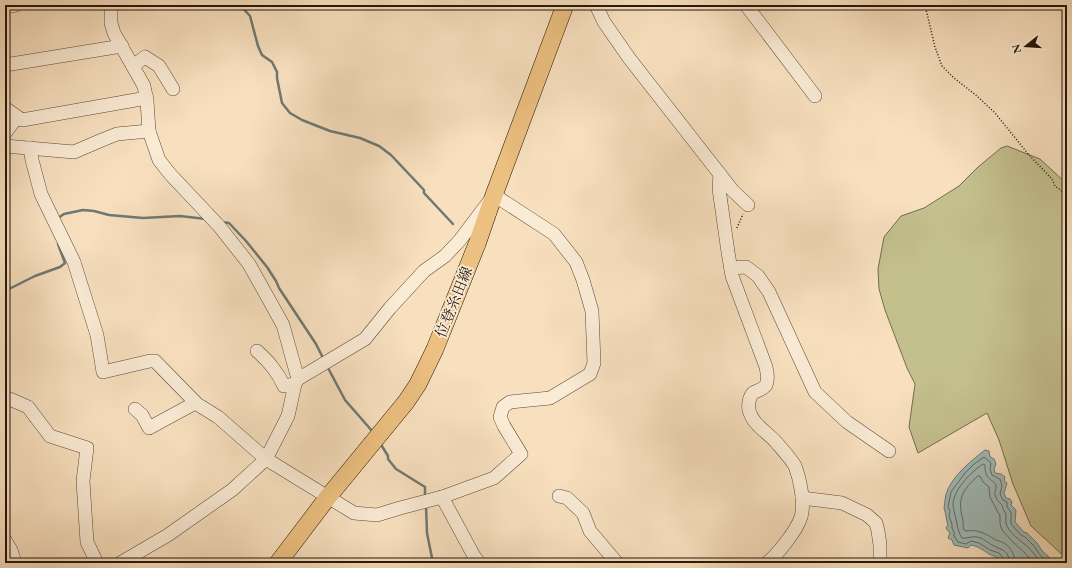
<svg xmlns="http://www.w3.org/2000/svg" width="1072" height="568" font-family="'EB Garamond','Noto Serif JP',serif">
  <rect width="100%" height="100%" fill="#f8e0bf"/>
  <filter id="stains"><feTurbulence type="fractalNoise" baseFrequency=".005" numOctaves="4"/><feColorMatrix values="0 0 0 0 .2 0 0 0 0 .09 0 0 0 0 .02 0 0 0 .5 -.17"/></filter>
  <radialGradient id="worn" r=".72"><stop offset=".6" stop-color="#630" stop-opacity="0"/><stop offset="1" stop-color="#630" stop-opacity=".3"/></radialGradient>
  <path fill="#c4c08e" stroke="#746c4c" d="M 1007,146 L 1040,159 L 1067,184 L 1067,559 L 1031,526 L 1013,484 L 999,440 L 987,413 L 918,453 L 909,427 L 915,384 L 907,368 L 885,310 L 879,289 L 878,269 L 884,237 L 901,216 L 924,208 L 959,186 L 978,167 L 1001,148 Z"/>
  <path fill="#9fbbb9" stroke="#6e7973" d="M 985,450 L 989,451 L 990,457 L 994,459 L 996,464 L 994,469 L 995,473 L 1001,474 L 1005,477 L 1004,481 L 1007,483 L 1004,493 L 1006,498 L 1010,499 L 1012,502 L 1011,505 L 1016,510 L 1015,522 L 1024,532 L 1027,533 L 1037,543 L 1043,552 L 1048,556 L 1052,562 L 1051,563 L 1000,563 L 1000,560 C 996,556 993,556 989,554 C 983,550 978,546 971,545 L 968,548 L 954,545 L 952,540 L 948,538 L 950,533 L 946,528 L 948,525 C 946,520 946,513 944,508 C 945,502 945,495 948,489 C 955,474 972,460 985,450 Z"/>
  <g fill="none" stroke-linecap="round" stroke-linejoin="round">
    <g stroke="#626962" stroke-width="1">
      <path d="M 1004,563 L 1004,559 L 999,553 L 990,550 L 979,543 L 971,541 L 966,544 L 958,542 L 954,536 L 954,532 L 952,528 L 952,524 L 949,516 L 950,511 L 948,507 L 951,492 L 965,473 L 974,464 L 984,457 L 991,463 L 990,469 L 992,475 L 1000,479 L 1002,486 L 1000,494 L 1003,500 L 1007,502 L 1007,507 L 1011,512 L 1011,524 L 1021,535 L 1025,537 L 1034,546 L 1040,555 L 1048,563"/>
      <path d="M 1009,563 C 1010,551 1002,550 994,546 C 988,543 983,538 977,537 C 971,536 967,539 962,538 C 959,534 958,529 957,524 C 956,518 954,512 953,506 C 952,491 971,472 983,464 L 985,465 C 984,481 996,480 996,486 C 997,489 994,491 995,495 C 996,499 999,502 1002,505 C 1003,508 1004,511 1006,514 C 1006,518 1005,522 1007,526 C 1011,535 1023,542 1029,548 C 1034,553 1037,559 1042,563"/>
      <path d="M 1015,563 C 1015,554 1010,546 1002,542 C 1002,542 996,540 996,540 C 986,534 978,529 966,531 L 964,530 C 963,527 963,524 963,520 C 957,499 962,490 978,476 L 980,476 L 983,482 L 989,487 L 990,497 L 1000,516 L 1000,524 L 1002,530 L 1013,542 L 1026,554 L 1033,563"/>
    </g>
    <g stroke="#6e7973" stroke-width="2.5">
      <path d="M 240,5 L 250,16 L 258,46 L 262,55 L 272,62 L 277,72 L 277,78 L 282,103 L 290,113 L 302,120 L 330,131 L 360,138 L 379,146 L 391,155 L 424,190 L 424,193 L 453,224"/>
      <path d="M 58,218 L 64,214 L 83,210 L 94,211 L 109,215 L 143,218 L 180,216 L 206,219"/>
      <path d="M 221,222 L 229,223 L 246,241 L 267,267 L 276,281 L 279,288 L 316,344 L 324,360"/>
      <path d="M 5,291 L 35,276 L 60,267 L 65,263 L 58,244"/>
      <path d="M 327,366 L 345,400 L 373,432"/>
      <path d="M 380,443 L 388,456 L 388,459 L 396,469 L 425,487 L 425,497"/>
      <path d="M 426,506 L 427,533 L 433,563"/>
    </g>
    <defs>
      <g id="minor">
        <path d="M 111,5 L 111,23 L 114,33 L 144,86 L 147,101 L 149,131 L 159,160 L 170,174 L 219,226 L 249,264 L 283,325 L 298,379"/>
        <path d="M 596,5 L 604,22 L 629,58 L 733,191 L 748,205"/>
        <path d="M 746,5 L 815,96"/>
        <path d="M 5,7 L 16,5"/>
        <path d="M 5,65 L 122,46"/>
        <path d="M 133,66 L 145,57 L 159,66 L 173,89"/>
        <path d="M 5,108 L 22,120 L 147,98"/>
        <path d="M 5,133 L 17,117"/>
        <path d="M 5,146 L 74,152 L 102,140 L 117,134 L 149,131"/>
        <path d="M 30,148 L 32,160 L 41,194 L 74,262 L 97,335 L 103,372 L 150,361 L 155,361 L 197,404 L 218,417 L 266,459 L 354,513 L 377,515 L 400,508 L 442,497 L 494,478 L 521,454 L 504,426 L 500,417 L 503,407 L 510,402 L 550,398 L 590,374 L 594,363 L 592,311 L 583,280 L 576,262 L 554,234 L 494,195 L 460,240 L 445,256 L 424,271 L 390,308 L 365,339 L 298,379 L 295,384 L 288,416 L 266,459 L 232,490 L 168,535 L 120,563"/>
        <path d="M 720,174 L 719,189 L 728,252 L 732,276 L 766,367 C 767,373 769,379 766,385 C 763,390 757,390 753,393 C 749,397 748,405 749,410 C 752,424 767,432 776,442 C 781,448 792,460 795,466 C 800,479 805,503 801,517 C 797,530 778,554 767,563"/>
        <path d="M 731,268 L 746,267 L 758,276 L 769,292 L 815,392 L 847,422 L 889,451"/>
        <path d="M 257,351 C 269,362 277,371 284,386 L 295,384"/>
        <path d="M 5,397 L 28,407 L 50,436 L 87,448 L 83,481 L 87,542 L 97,563"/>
        <path d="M 135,409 L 142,415 L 149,428 L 195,403"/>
        <path d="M 559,496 L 567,498 L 583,513 L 590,531 L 617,563"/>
        <path d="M 442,497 L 474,556 L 479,563"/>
        <path d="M 802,498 L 842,503 L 867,515 L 876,523 L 878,531 L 880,545 L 880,563"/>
        <path d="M 5,540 L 11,550 L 15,563"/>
      </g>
      <path id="major" d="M 278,563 L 328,497 L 406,402 L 418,384 L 435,349 L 477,244 L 494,195 L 565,5"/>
    </defs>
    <use href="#minor" stroke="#594938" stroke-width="14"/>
    <use href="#major" stroke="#24170b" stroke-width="18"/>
    <g stroke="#24170b" stroke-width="1.5" stroke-dasharray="1 2" stroke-linecap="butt">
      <path d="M 925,5 L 935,47 L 942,66 L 954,78 L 977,96 L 995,113 L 1029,155 L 1052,179 L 1055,186 L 1067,195"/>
      <path d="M 737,228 L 743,214"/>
    </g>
    <use href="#minor" stroke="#faebd5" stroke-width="13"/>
    <use href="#major" stroke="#ecc080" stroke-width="17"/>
  </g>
  <g text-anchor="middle" stroke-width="3.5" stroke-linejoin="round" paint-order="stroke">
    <g font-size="15" fill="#24170b" stroke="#faebd5">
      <text transform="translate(454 302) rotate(-68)" y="5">位登糸田線</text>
    </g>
  </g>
  <rect width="1072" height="568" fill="none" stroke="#f8e0bf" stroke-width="20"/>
  <rect x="6" y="6" width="1060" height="556" fill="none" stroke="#24170b" stroke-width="2"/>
  <rect x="10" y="10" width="1052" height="548" fill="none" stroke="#24170b"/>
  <g transform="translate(1026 46) rotate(253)" stroke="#faebd5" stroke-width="3" paint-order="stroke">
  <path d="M0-3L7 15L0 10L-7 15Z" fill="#24170b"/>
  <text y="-6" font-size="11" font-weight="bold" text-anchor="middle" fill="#24170b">N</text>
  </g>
  <rect width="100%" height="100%" filter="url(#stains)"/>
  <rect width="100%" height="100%" fill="url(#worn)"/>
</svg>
